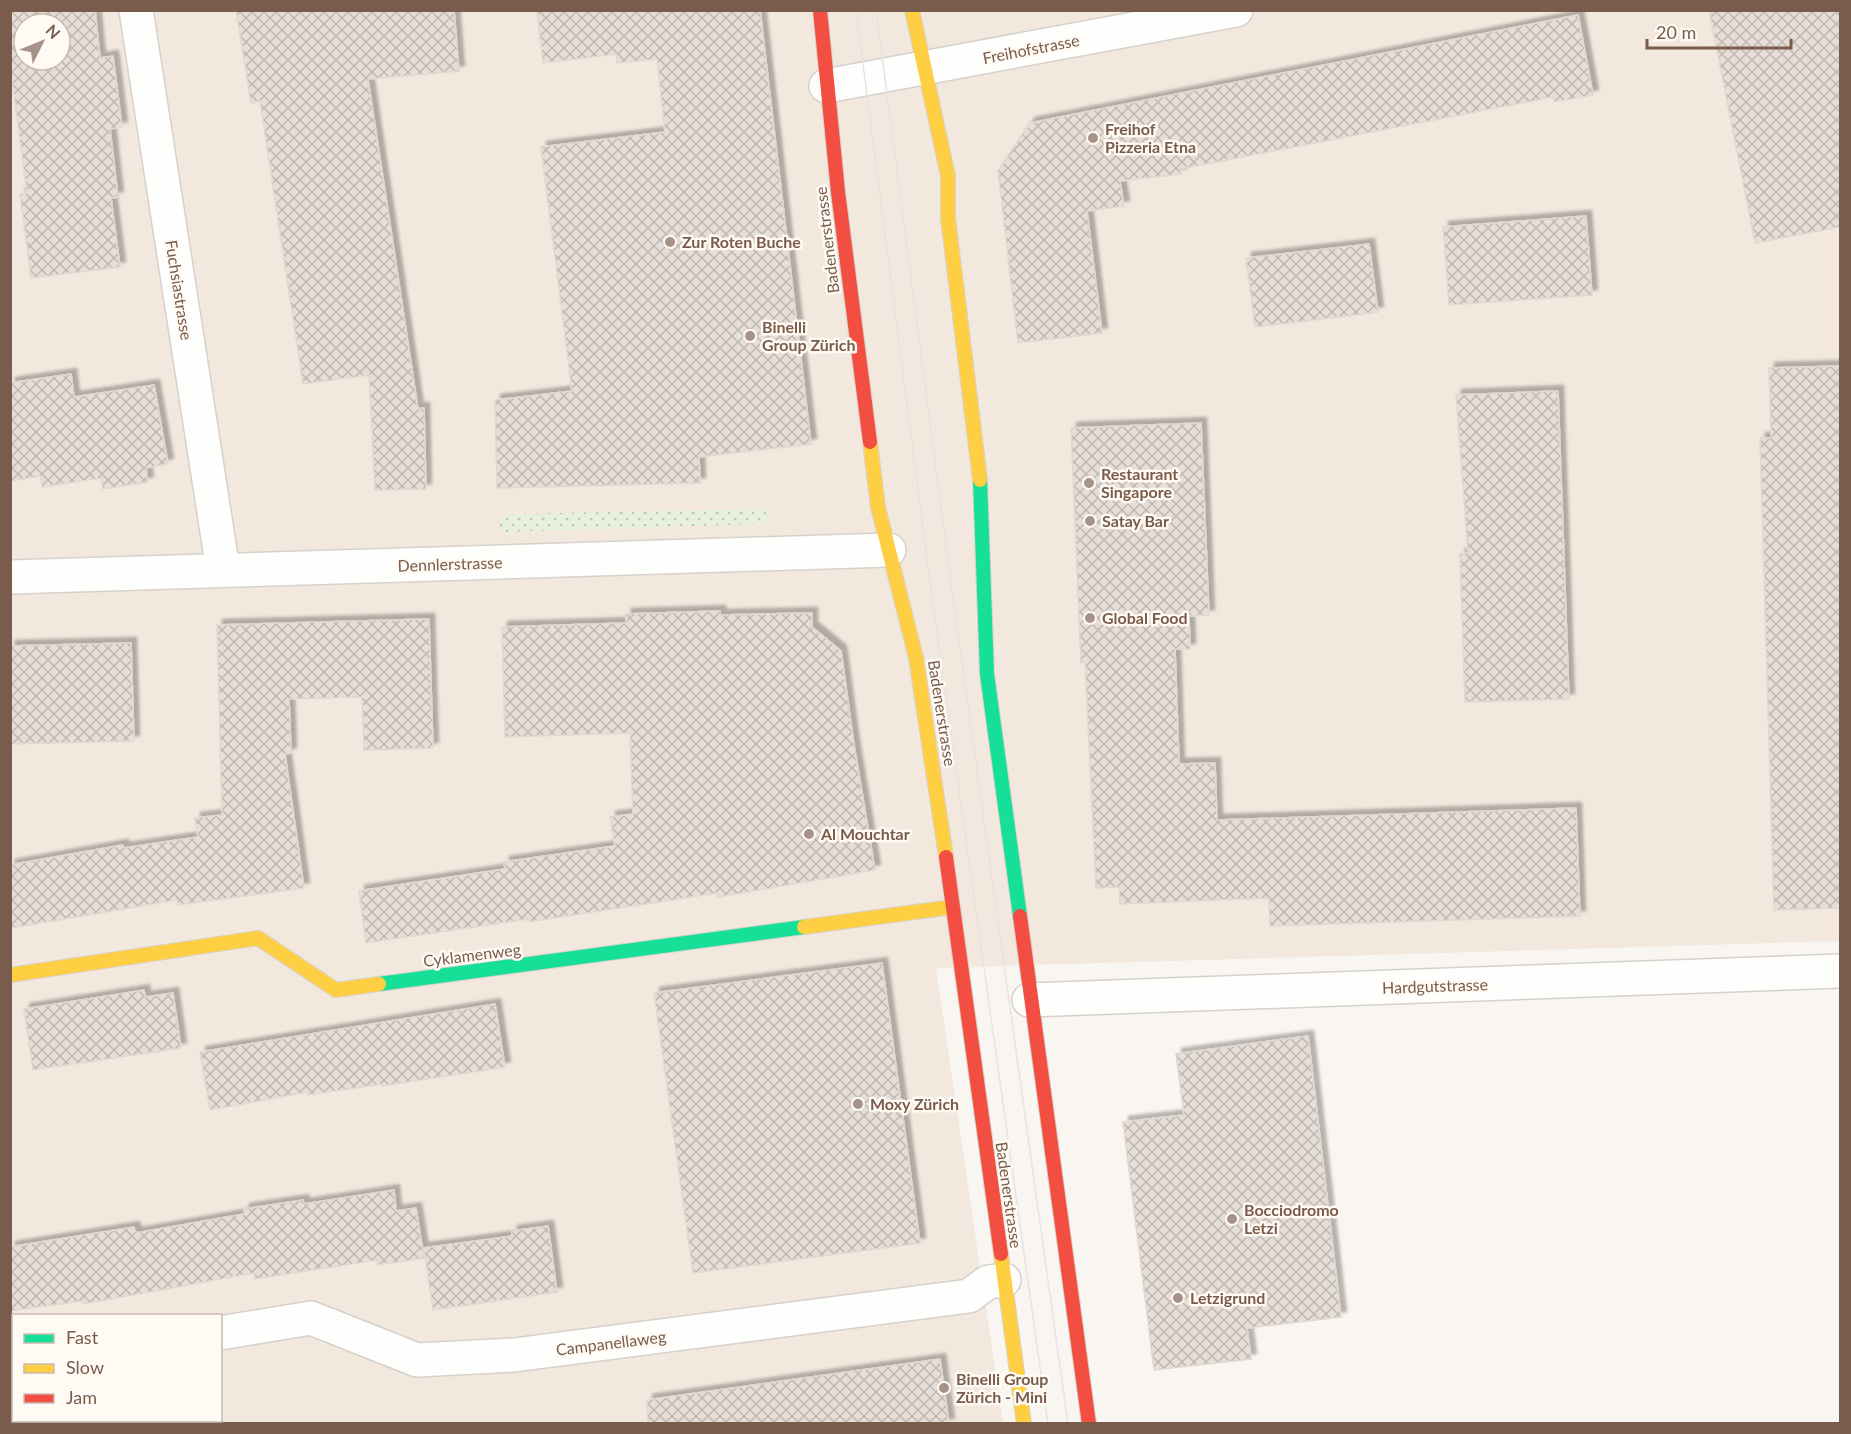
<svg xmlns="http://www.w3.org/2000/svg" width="1851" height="1434" font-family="Lato,sans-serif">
  <defs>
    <pattern id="garden-dots" width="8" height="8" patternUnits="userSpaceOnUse" patternTransform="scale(1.5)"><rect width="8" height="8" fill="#e7f0db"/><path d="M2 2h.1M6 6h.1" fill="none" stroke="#c0c6b4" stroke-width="1.8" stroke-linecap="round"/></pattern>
    <pattern id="building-cross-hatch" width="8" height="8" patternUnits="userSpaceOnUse" patternTransform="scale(1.5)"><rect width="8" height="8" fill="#e6ded7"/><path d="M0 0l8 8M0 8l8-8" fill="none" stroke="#bfb7b1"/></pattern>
    <filter id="shadow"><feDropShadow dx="5.5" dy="-5.5" stdDeviation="1.5" flood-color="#0004"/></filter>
  </defs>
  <rect width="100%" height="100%" fill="#f9f5f0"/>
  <path fill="#f2e8de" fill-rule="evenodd" d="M 10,11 L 1840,11 L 1840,941 L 936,968 L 1003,1423 L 11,1423 ZM 24,24 L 60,24 L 60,60 L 24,60 ZM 14,1316 L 220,1316 L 220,1420 L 14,1420 Z"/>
  <path fill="url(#garden-dots)" d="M 765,509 L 767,520 L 762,524 L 501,532 L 499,518 L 509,514 Z"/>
  <g fill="url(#building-cross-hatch)" stroke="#e2d8d2" stroke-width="1.5" fill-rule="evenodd" filter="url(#shadow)">
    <path d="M 10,10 L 95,10 L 100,58 L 113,56 L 122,127 L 110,129 L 118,197 L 111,198 L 120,267 L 31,278 L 20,194 L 27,193 L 10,65 ZM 24,24 L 60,24 L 60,60 L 24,60 Z"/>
    <path d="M 236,10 L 454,10 L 459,71 L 368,79 L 418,409 L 424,408 L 426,489 L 375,490 L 369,375 L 303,384 L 260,101 L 251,103 Z"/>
    <path d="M 537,10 L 760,10 L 811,444 L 699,457 L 700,483 L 497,488 L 495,400 L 572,391 L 541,147 L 665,132 L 657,59 L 617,63 L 617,54 L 543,63 Z"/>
    <path d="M 1709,10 L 1840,10 L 1840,227 L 1755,243 Z"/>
    <path d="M 1578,15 L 1593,95 L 1554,102 L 1553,97 L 1180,169 L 1181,174 L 1120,181 L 1124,206 L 1087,211 L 1102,333 L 1018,343 L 998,171 L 1030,123 Z"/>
    <path d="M 1586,216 L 1592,295 L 1449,305 L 1443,227 Z"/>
    <path d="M 1369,244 L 1378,312 L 1255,327 L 1246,258 Z"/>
    <path d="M 1840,366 L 1840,908 L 1774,910 L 1760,438 L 1771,438 L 1769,368 Z"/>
    <path d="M 71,374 L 74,397 L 154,385 L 168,464 L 146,468 L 148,482 L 103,489 L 101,478 L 42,487 L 41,476 L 10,481 L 10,383 Z"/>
    <path d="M 1558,391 L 1569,699 L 1465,702 L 1460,554 L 1468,553 L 1456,395 Z"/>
    <path d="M 1201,423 L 1209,615 L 1189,616 L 1190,649 L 1175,649 L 1179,764 L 1215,763 L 1217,820 L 1576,808 L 1580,916 L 1270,926 L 1269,898 L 1120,904 L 1119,887 L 1096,888 L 1085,662 L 1081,663 L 1071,428 Z"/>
    <path d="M 720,611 L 720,615 L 812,613 L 812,627 L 841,651 L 854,745 L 875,870 L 718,897 L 717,893 L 529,922 L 528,919 L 366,943 L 359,891 L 505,869 L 504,862 L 615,846 L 610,817 L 633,814 L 630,733 L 505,737 L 502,627 L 626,623 L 626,614 Z"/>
    <path d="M 429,619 L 433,748 L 364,750 L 362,697 L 289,699 L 291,753 L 285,754 L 304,888 L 178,905 L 177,900 L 10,928 L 10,865 L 123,845 L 123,848 L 198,837 L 195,818 L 222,815 L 217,625 Z"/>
    <path d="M 131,643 L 134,741 L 10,744 L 10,646 Z"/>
    <path d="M 882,963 L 920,1243 L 693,1273 L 654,993 Z"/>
    <path d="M 144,990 L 145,997 L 173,993 L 181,1048 L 33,1070 L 24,1009 Z"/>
    <path d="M 495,1004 L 505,1067 L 382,1086 L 381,1084 L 308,1095 L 308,1092 L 210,1110 L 200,1052 Z"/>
    <path d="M 1308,1036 L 1341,1317 L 1247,1328 L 1251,1359 L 1154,1370 L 1123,1122 L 1184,1115 L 1176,1054 Z"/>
    <path d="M 394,1190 L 396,1211 L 416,1208 L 424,1258 L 378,1265 L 377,1260 L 255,1279 L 254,1273 L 83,1304 L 82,1301 L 10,1311 L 10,1247 L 134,1227 L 136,1233 L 244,1214 L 244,1209 L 303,1200 L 304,1204 Z"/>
    <path d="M 548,1226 L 557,1292 L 433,1310 L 424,1248 L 512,1236 L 512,1231 Z"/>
    <path d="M 940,1359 L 949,1424 L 648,1424 L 647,1400 Z"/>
  </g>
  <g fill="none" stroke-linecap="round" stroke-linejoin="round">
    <defs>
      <g id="street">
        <path d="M 136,10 L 223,570"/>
        <path d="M 826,86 L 1236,10"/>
        <path d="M 10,577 L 889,550"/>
        <path d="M 1029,1000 L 1840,971"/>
        <path d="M 220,1333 L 311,1318 L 417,1360 L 514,1355 L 969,1296 L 988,1282 L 1004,1280"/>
        <path d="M 10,1367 L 14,1367"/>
      </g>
      <g id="fast">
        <path d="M 980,480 L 987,674 L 1020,916"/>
        <path d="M 379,984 L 804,927"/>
      </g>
      <g id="slow">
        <path d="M 912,10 L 948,176 L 948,218 L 980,480"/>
        <path d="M 870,442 L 878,507 L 916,658 L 946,857"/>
        <path d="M 804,927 L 952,907"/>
        <path d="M 10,975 L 258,938 L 336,990 L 379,984"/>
        <path d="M 1001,1254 L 1024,1424"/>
      </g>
      <g id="jam">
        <path d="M 820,10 L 838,192 L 870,442"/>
        <path d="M 946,857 L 1001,1254"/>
        <path d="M 1020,916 L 1089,1424"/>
      </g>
    </defs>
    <use href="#street" stroke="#d7d1cb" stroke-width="36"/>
    <use href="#fast" stroke="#d9d2cb" stroke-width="16"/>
    <use href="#slow" stroke="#d9d2cb" stroke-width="16"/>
    <use href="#jam" stroke="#d9d2cb" stroke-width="16"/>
    <use href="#street" stroke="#fefefd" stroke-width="33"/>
    <use href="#fast" stroke="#16e098" stroke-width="14"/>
    <use href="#slow" stroke="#ffcf43" stroke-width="14"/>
    <use href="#jam" stroke="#f24e42" stroke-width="14"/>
    <g stroke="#e6e3e7" stroke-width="1.5">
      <path d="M 856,10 L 931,590 L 1048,1424"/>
      <path d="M 876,10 L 952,591 L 1068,1424"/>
    </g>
  </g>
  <g fill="#a69286" stroke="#fffaf3" stroke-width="2">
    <circle cx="1093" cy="138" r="6"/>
    <circle cx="670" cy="242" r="6"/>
    <circle cx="750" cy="336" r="6"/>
    <circle cx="1089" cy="483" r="6"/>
    <circle cx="1090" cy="521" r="6"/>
    <circle cx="1090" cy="618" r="6"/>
    <circle cx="809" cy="834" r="6"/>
    <circle cx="858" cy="1104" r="6"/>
    <circle cx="1232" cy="1219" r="6"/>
    <circle cx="1178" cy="1298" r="6"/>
    <circle cx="944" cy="1388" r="6"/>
  </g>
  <g text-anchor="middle" stroke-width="5" stroke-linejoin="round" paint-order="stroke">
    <g font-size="16" fill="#7a5c4d" stroke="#fffaf3">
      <text transform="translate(1031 49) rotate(-11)" y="6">Freihofstrasse</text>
      <text transform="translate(827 240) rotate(-97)" y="6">Badenerstrasse</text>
      <text transform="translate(179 290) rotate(81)" y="6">Fuchsiastrasse</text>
      <text transform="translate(450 564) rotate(-2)" y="6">Dennlerstrasse</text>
      <text transform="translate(942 713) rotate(81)" y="6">Badenerstrasse</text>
      <text transform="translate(472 955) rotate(-7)" y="6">Cyklamenweg</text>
      <text transform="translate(1435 986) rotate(-2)" y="6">Hardgutstrasse</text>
      <text transform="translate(1009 1195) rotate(82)" y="6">Badenerstrasse</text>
      <text transform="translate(611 1343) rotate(-7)" y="6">Campanellaweg</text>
    </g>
    <g font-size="16" font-weight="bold" fill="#7a5c4d" stroke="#fffaf3" text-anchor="start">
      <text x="1105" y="135">Freihof<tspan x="1105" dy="18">Pizzeria Etna</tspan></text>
      <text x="682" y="248">Zur Roten Buche</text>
      <text x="762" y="333">Binelli<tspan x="762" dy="18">Group Zürich</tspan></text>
      <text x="1101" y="480">Restaurant<tspan x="1101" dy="18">Singapore</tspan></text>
      <text x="1102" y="527">Satay Bar</text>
      <text x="1102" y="624">Global Food</text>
      <text x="821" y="840">Al Mouchtar</text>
      <text x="870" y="1110">Moxy Zürich</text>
      <text x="1244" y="1216">Bocciodromo<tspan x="1244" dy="18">Letzi</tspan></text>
      <text x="1190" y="1304">Letzigrund</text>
      <text x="956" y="1385">Binelli Group<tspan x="956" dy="18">Zürich - Mini</tspan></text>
    </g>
  </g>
  <rect width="1851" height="1434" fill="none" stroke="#7a5c4d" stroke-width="24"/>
  <rect x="12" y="1314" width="210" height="108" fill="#fffaf3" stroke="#cabbb1" stroke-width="1.5"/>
  <rect x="24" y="1334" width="30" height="9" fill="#16e098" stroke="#cabbb1" stroke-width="1.5"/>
  <text x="66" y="1344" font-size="18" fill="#7a5c4d">Fast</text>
  <rect x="24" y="1364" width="30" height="9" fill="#ffcf43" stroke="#cabbb1" stroke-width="1.5"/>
  <text x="66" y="1374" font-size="18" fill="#7a5c4d">Slow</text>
  <rect x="24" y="1394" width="30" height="9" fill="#f24e42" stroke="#cabbb1" stroke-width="1.5"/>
  <text x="66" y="1404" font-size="18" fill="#7a5c4d">Jam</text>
  <g transform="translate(42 42) rotate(47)"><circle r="28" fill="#fffaf3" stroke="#cabbb1" stroke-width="1.5"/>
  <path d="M0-4.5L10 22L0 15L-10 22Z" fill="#a69286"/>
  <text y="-9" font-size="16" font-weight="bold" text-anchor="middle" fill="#7a5c4d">N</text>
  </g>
  <path d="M1647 39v9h144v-9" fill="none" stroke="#7a5c4d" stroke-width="3"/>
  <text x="1656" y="39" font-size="18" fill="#7a5c4d" stroke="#fffaf3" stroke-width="4.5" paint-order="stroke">20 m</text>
</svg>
